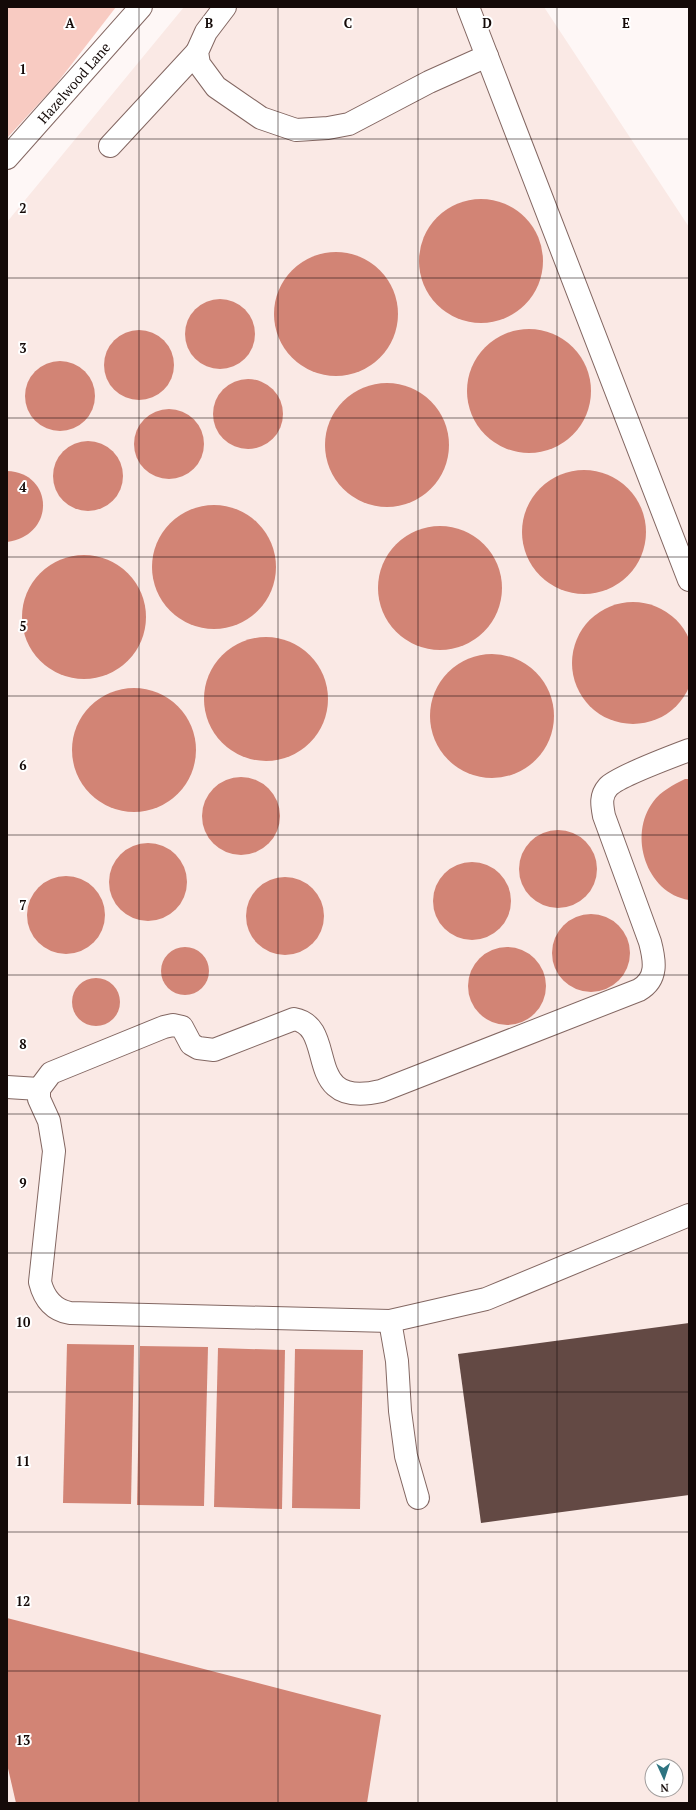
<svg xmlns="http://www.w3.org/2000/svg" width="696" height="1810" font-family="'PT Serif',serif">
  <rect width="100%" height="100%" fill="#fef7f6"/>
  <path fill="#fae9e5" fill-rule="evenodd" d="M 184,7 L 544,7 L 689,227 L 689,1803 L 7,1803 L 7,222 ZM 652,1766 L 676,1766 L 676,1790 L 652,1790 Z"/>
  <path fill="#f8cbc2" d="M 7,7 L 116,7 L 54,87 L 7,138 Z"/>
  <g fill="#d28475">
    <circle cx="481" cy="261" r="62"/>
    <circle cx="336" cy="314" r="62"/>
    <circle cx="220" cy="334" r="35"/>
    <circle cx="529" cy="391" r="62"/>
    <circle cx="139" cy="365" r="35"/>
    <circle cx="60" cy="396" r="35"/>
    <circle cx="248" cy="414" r="35"/>
    <circle cx="387" cy="445" r="62"/>
    <circle cx="169" cy="444" r="35"/>
    <circle cx="88" cy="476" r="35"/>
    <circle cx="584" cy="532" r="62"/>
    <path d="M 7,471 C 53,472 57,535 7,542 Z"/>
    <circle cx="214" cy="567" r="62"/>
    <circle cx="440" cy="588" r="62"/>
    <circle cx="84" cy="617" r="62"/>
    <circle cx="633" cy="663" r="61"/>
    <circle cx="266" cy="699" r="62"/>
    <circle cx="492" cy="716" r="62"/>
    <circle cx="134" cy="750" r="62"/>
    <circle cx="241" cy="816" r="39"/>
    <path d="M 685,779 L 689,779 L 689,900 C 646,893 628,835 653,802 C 661,791 673,785 685,779 Z"/>
    <circle cx="558" cy="869" r="39"/>
    <circle cx="148" cy="882" r="39"/>
    <circle cx="472" cy="901" r="39"/>
    <circle cx="66" cy="915" r="39"/>
    <circle cx="285" cy="916" r="39"/>
    <circle cx="591" cy="953" r="39"/>
    <circle cx="507" cy="986" r="39"/>
    <circle cx="185" cy="971" r="24"/>
    <circle cx="96" cy="1002" r="24"/>
    <path d="M 67,1344 L 134,1345 L 131,1504 L 63,1503 Z"/>
    <path d="M 140,1346 L 208,1347 L 204,1506 L 137,1505 Z"/>
    <path d="M 218,1348 L 285,1350 L 282,1509 L 214,1507 Z"/>
    <path d="M 295,1349 L 363,1350 L 360,1509 L 292,1508 Z"/>
    <path d="M 7,1618 L 381,1715 L 367,1803 L 16,1803 L 7,1764 Z"/>
  </g>
  <path fill="#634944" d="M 689,1323 L 689,1495 L 481,1523 L 458,1354 Z"/>
  <g fill="none" stroke-linecap="round" stroke-linejoin="round">
    <defs>
      <g id="minor">
        <path d="M 225,7 L 206,32 L 197,52 L 199,64 L 216,87 L 261,118 L 296,130 L 328,128 L 349,124 L 429,82 L 487,56"/>
        <path d="M 468,7 L 689,580"/>
        <path d="M 110,146 L 197,52"/>
        <path d="M 7,158 L 141,7"/>
        <path d="M 689,750 C 673,756 617,777 608,787 C 600,796 602,805 604,816 L 650,942 C 655,961 658,979 639,990 L 381,1091 C 300,1110 339,1027 294,1019 L 214,1050 L 198,1048 L 191,1044 L 182,1027 L 173,1025 L 164,1027 L 51,1073 L 39,1089 L 39,1099 L 49,1121 L 54,1151 L 40,1282 C 44,1298 53,1310 70,1313 L 390,1321 L 486,1299 L 689,1215"/>
        <path d="M 7,1087 L 39,1089"/>
        <path d="M 390,1321 L 397,1361 L 400,1411 L 406,1456 L 418,1498"/>
      </g>
    </defs>
    <use href="#minor" stroke="#836762" stroke-width="24"/>
    <use href="#minor" stroke="#fff" stroke-width="22"/>
  </g>
  <path fill="none" stroke="#140a08" stroke-width="1" stroke-opacity="0.55" d="M 139,7 L 139,1803M 278,7 L 278,1803M 418,7 L 418,1803M 557,7 L 557,1803M 7,139 L 689,139M 7,278 L 689,278M 7,418 L 689,418M 7,557 L 689,557M 7,696 L 689,696M 7,835 L 689,835M 7,975 L 689,975M 7,1114 L 689,1114M 7,1253 L 689,1253M 7,1392 L 689,1392M 7,1532 L 689,1532M 7,1671 L 689,1671"/>
  <g text-anchor="middle" stroke-width="4" stroke-linejoin="round" paint-order="stroke">
    <g font-size="14" fill="#140a08" stroke="#fff">
      <text transform="translate(74 83) rotate(-49)" y="5">Hazelwood Lane</text>
    </g>
  </g>
  <g font-size="13" text-anchor="middle" font-weight="bold" fill="#140a08" stroke="#fff" stroke-width="4" stroke-linejoin="round" paint-order="stroke">
    <text x="70" y="28">A</text>
    <text x="209" y="28">B</text>
    <text x="348" y="28">C</text>
    <text x="487" y="28">D</text>
    <text x="626" y="28">E</text>
    <text x="23" y="74">1</text>
    <text x="23" y="213">2</text>
    <text x="23" y="353">3</text>
    <text x="23" y="492">4</text>
    <text x="23" y="631">5</text>
    <text x="23" y="770">6</text>
    <text x="23" y="910">7</text>
    <text x="23" y="1049">8</text>
    <text x="23" y="1188">9</text>
    <text x="23" y="1327">10</text>
    <text x="23" y="1466">11</text>
    <text x="23" y="1606">12</text>
    <text x="23" y="1745">13</text>
  </g>
  <rect width="696" height="1810" fill="none" stroke="#140a08" stroke-width="16"/>
  <g transform="translate(664 1778) rotate(177)"><circle r="19" fill="#ffffff" stroke="#a19d9c"/>
  <path d="M0-3L7 15L0 10L-7 15Z" fill="#2e7481"/>
  <text y="-6" font-size="11" font-weight="bold" text-anchor="middle" fill="#140a08">N</text>
  </g>
</svg>
